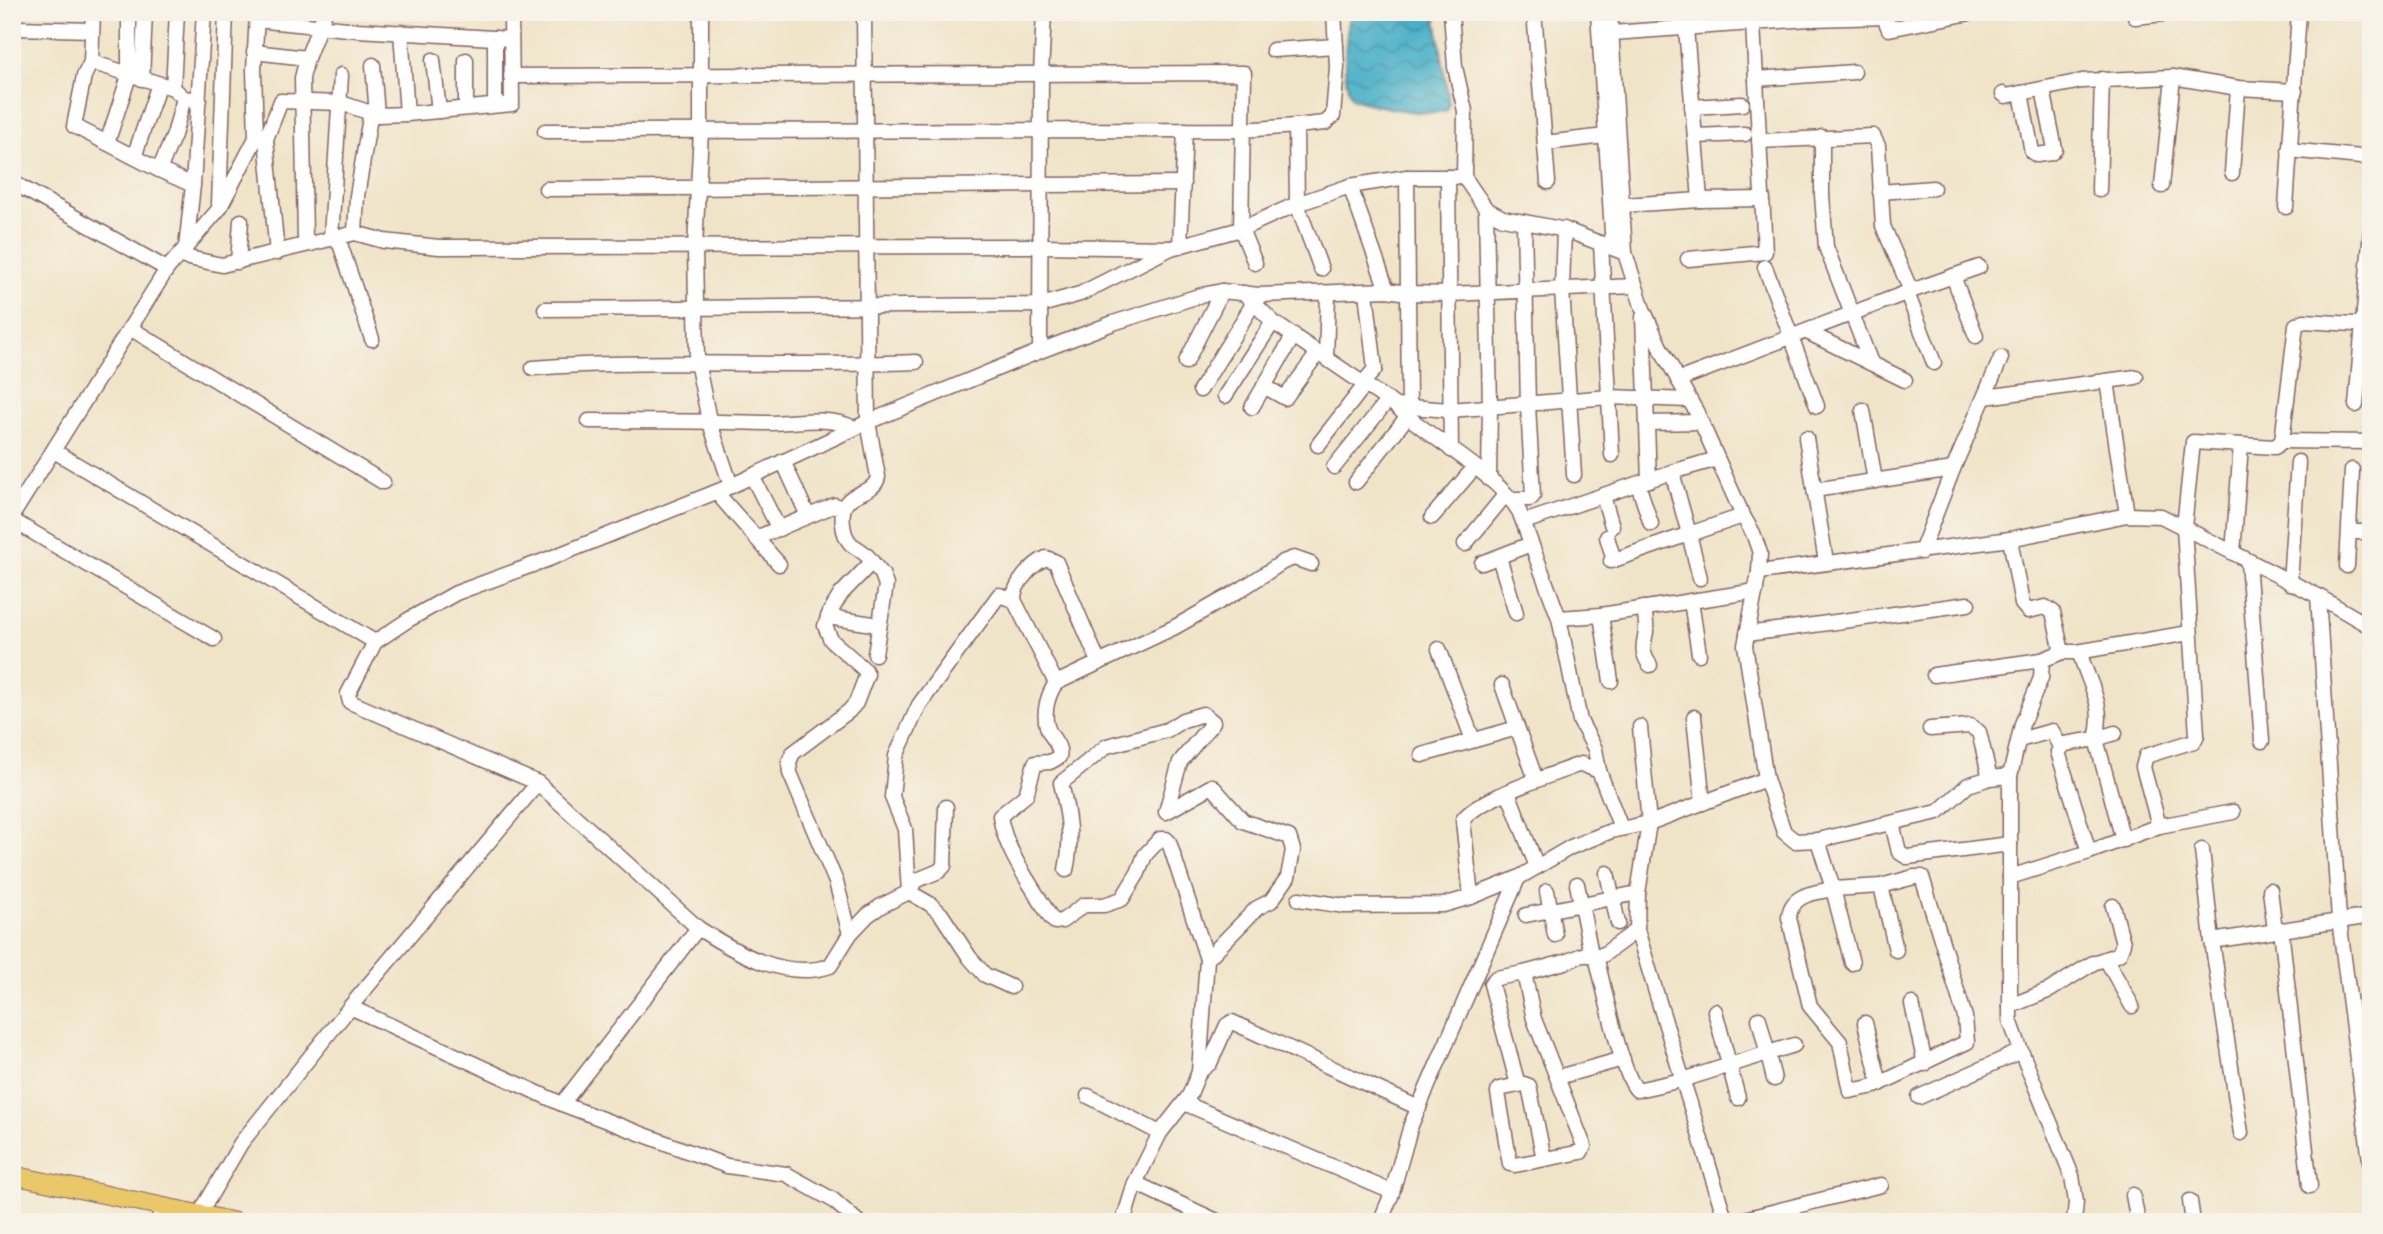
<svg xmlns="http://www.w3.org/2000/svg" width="2383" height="1234" font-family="Cardo,serif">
  <defs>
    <pattern id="water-waves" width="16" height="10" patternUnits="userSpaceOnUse" patternTransform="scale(1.75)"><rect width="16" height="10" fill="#4ab0c9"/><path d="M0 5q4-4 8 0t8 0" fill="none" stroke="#408fa3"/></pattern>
  </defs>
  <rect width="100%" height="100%" fill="#f7f3e8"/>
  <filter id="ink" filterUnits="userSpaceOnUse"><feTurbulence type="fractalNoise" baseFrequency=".0143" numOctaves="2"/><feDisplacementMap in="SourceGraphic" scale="14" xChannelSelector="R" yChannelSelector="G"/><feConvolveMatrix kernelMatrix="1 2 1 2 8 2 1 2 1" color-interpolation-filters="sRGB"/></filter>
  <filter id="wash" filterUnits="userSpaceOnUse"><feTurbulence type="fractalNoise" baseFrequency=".00686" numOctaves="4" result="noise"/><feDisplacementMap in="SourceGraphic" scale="28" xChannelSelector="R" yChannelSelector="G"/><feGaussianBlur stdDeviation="1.57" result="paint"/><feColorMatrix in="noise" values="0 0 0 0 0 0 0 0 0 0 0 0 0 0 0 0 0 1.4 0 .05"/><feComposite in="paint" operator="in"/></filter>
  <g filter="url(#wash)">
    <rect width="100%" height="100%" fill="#f0e4c8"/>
    <path fill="url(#water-waves)" stroke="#4a687a" stroke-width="2" d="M 1351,12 L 1435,12 L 1449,103 L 1447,110 C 1430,118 1371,105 1353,99 C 1340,82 1346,32 1351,12 Z"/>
  </g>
  <g filter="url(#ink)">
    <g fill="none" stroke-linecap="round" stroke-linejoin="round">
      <defs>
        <g id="minor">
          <path d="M 93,12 L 91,62 L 84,76 L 74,126 L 159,170 L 193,185"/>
          <path d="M 701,12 L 701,131 L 695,247 L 697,362 L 709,420 L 731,486"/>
          <path d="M 1451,12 L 1455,67 L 1465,111 L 1464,177 L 1486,209 L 1503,218 L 1566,230 L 1625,253 L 1643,309 L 1660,347 L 1697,413 L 1743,516 L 1753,533 L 1760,553 L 1759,572 L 1745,645 L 1766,779 L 1784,832 L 1795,841 L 1818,840 L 1938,812 L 1968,785 L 1990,778 L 2010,776"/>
          <path d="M 1534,12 L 1548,182"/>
          <path d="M 1598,12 L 1613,248"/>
          <path d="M 1610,12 L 1625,253"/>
          <path d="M 511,13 L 576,12"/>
          <path d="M 1884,17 L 1889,29 L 1975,12"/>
          <path d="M 2135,17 L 2182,12"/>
          <path d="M 256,20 L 358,30 L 510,39"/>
          <path d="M 17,28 L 91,30"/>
          <path d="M 1686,28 L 1700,200"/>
          <path d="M 401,32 L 407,114"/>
          <path d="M 1612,33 L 1809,19 L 1888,17"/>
          <path d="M 495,38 L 495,105"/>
          <path d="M 1273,50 L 1336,46"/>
          <path d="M 254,52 L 307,58"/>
          <path d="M 433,60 L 439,111"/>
          <path d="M 466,60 L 466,108"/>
          <path d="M 91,62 L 173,88 L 184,98 L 199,100"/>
          <path d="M 373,65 L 377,115"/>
          <path d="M 511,76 L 1244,73 L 1241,229 L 1255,263"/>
          <path d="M 142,79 L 145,12"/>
          <path d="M 1756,79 L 1854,72"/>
          <path d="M 173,88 L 177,12"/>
          <path d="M 2021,93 L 2032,152 L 2037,155 L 2051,153 L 2055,149 L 2043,89"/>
          <path d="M 2003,94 L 2006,96 L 2082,81 L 2173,77"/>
          <path d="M 1692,107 L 1742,104"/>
          <path d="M 1296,126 L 1325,123 L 1333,116 L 1337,67 L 1334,12"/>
          <path d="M 545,131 L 1242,130 L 1296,126 L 1297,204 L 1321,269"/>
          <path d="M 1695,136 L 1745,134"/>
          <path d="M 1822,137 L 1822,195 L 1826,247 L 1871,363"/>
          <path d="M 256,138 L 254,70 L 257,14"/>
          <path d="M 266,139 L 277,253"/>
          <path d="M 107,143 L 129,76 L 129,12"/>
          <path d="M 1545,143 L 1614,135"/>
          <path d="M 2289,150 L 2371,158"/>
          <path d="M 134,157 L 159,84"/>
          <path d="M 159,170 L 174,135 L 184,98"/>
          <path d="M 2232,173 L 2238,88"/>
          <path d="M 1407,177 L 1409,407"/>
          <path d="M 1448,177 L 1451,450"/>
          <path d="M 12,182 L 167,269"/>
          <path d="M 1350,186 L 1407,177 L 1455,177"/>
          <path d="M 2162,186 L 2173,77 L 2238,88 L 2295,91"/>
          <path d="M 546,189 L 1183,184"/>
          <path d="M 2099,190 L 2102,79"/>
          <path d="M 1880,192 L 1933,188"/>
          <path d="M 219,204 L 226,12"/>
          <path d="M 1624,205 L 1700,200 L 1763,199"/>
          <path d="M 2286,207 L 2299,12"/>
          <path d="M 1486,209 L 1490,407 L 1489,479"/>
          <path d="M 1564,229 L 1562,289 L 1574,475"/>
          <path d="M 355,233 L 357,196 L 371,111"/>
          <path d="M 337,235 L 372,339"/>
          <path d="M 331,237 L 341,75"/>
          <path d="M 1601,243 L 1612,455"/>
          <path d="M 311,244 L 305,238 L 302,78 L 307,58 L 325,12"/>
          <path d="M 1180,246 L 1185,130"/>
          <path d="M 186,248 L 193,185 L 204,12"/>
          <path d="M 179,256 L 222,265 L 355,233 L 384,241 L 439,247 L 1041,246 L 1171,248"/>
          <path d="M 1688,259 L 1765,252 L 1753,23"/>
          <path d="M 238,262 L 241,221"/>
          <path d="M 1765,267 L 1817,406"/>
          <path d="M 1953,276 L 1976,336"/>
          <path d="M 1911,291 L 1979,267"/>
          <path d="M 1244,293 L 1273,322 L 1396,406 L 1450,410 L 1609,397 L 1688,400"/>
          <path d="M 1907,293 L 1934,363"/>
          <path d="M 545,309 L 1041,305 L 1080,294 L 1171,248 L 1241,229 L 1297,204 L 1350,186 L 1387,290"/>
          <path d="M 1643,317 L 1649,480"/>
          <path d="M 130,328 L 383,482"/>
          <path d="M 1807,332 L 1905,380"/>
          <path d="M 1040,351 L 1041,74 L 1044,12"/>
          <path d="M 1326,358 L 1328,294"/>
          <path d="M 1186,362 L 1222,291"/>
          <path d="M 533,368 C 661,358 788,368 916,362"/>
          <path d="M 1678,380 L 1911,291 L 1883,226 L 1878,146 L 1873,136 L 1759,141"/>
          <path d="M 2107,381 L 2127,515"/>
          <path d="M 1363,383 L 1375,369 L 1366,292"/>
          <path d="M 1264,386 L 1285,398 L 1318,353"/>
          <path d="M 1200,390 L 1253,304"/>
          <path d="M 1225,396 L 1273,322"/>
          <path d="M 1985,397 L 2136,377"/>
          <path d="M 2356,405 L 2371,230"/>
          <path d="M 1396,406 C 1430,439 1495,472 1519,511 L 1559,618 L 1580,721 L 1595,749 L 1599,771"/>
          <path d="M 1252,407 L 1294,335"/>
          <path d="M 1863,410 L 1875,481"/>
          <path d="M 589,421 C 647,421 705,421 763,423 C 793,424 827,414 854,428"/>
          <path d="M 1647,423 L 1701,422"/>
          <path d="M 1806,438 L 1826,562"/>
          <path d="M 2282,441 L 2371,442"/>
          <path d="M 1318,445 L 1365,385"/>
          <path d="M 54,451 L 375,642"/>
          <path d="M 783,461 L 808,516"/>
          <path d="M 1334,467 L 1388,400"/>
          <path d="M 1672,472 L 1717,459"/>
          <path d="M 752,476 L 779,529"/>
          <path d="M 1356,482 L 1407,417"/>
          <path d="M 1638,484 L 1651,524"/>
          <path d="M 1814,490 L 1953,469"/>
          <path d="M 716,492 L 779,564"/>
          <path d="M 1603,496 L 1612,526"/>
          <path d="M 1511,499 L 1530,499 L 1533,496 L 1528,405 L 1524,222"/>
          <path d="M 12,516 L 167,269 L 219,209 L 256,138 L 266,139 L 281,101 L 341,103 L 377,115 L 407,114 L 512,104 L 511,12"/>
          <path d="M 1432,517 L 1474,468"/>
          <path d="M 12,520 L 214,639"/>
          <path d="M 1524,522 L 1672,472 L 1689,534 L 1743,516"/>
          <path d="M 2351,532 L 2371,532"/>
          <path d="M 1607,537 L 1614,560"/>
          <path d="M 756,538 L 835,505"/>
          <path d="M 2010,539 L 2022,604 L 2028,611 L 2045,607 L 2053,612 L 2062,652 L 2077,652 L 2189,633"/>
          <path d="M 1465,544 L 1506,494"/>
          <path d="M 1921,552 L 1953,469 L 2001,358"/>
          <path d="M 2233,553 L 2241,445"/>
          <path d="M 1499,557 L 1516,613"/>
          <path d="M 1611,561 L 1689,534 L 1700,578"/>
          <path d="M 872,562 L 882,574 L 886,585 L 875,654"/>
          <path d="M 2248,562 L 2262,741"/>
          <path d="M 1482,563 L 1531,544"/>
          <path d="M 2347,566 L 2352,470"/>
          <path d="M 1759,572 L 2010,539 L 2127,515 L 2161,516 L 2318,596 L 2371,627"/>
          <path d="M 2290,583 L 2298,462"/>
          <path d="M 2318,596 L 2339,919 L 2371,1168"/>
          <path d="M 1691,601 L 1699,654"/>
          <path d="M 1644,608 C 1645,616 1647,625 1646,632 C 1643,646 1641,653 1650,665"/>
          <path d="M 1601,615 L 1611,681"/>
          <path d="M 828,617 L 879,625"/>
          <path d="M 1559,618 L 1601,615 L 1756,591"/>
          <path d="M 1747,634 L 1968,604"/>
          <path d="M 1439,649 L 1473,740"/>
          <path d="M 2077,652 L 2081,657 C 2091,689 2105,705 2096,739 L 2065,744 L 2058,752 L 2089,852"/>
          <path d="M 2042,660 L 2041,678 L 2022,724 L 2010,776 L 2010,1020 L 2021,1051 L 2072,1176 L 2076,1202 L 2074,1222"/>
          <path d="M 1934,675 L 2042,660 L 2062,652"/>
          <path d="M 1056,683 L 1014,600 C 1013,584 1033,564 1046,558 L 1056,562 L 1099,663"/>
          <path d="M 1502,685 L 1536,780"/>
          <path d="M 1694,717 L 1703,803"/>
          <path d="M 1640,727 L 1649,823 L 1638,893 L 1637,930 L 1726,1222"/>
          <path d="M 1930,729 L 1970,726 L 1979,732 L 1990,778"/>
          <path d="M 2115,733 L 2096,739 L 2123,840"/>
          <path d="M 2019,740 L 2052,731 L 2060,747"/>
          <path d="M 1422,755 L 1517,728"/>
          <path d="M 1508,792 L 1537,867"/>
          <path d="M 1892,823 L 1899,852 L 1907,857 L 2010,844"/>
          <path d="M 2159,826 L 2143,767 L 2146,756 L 2194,741 L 2197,735 L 2184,527 L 2193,442 L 2275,447 L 2282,441 L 2296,325 L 2304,321 L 2371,325"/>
          <path d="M 1818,840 L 1833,889 C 1814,893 1790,894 1789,918 L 1810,1006 L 1840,1042 L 1850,1091 L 1875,1086 L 1967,1042 L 1965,1017 L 1922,877 L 1914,877 L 1881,886 L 1833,889 L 1852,963"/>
          <path d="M 2202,850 L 2212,941 L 2241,1133"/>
          <path d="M 1066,870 C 1073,839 1068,813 1061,783 L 1107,746 L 1167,730 L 1183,720 L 1203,714 L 1213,722 L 1180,762 L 1166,812 L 1212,786 L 1243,821 L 1289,837 L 1293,850 L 1288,877 L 1271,901 L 1257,908 L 1207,959 L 1199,1072 L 1189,1096 L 1160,1133 L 1135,1183 L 1123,1222"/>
          <path d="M 1607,873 L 1618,923"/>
          <path d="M 2010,877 L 2089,852 L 2159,826 L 2233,812"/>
          <path d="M 1577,884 L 1591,954"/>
          <path d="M 1881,886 L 1896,950"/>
          <path d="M 2270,890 L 2275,930"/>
          <path d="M 1547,891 L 1555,935"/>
          <path d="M 1471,897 L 1463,820 C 1476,799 1556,773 1581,764 L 1599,771 L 1621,828"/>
          <path d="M 1299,899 L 1345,906 L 1443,905 L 1471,897 L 1518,878 L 1571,847 L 1611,831 L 1649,823 L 1766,779"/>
          <path d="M 1526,915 L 1638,893"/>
          <path d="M 698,928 C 735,952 785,981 830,966 L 850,934 L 868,915 L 881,906 L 909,892 L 915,881 L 939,871 L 944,866 L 946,807"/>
          <path d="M 2281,929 L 2310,1186"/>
          <path d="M 850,934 L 836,882 L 790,773 L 789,762 L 793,753 L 849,711 L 856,703 L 867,674 L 865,670 L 831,640 L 825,626 L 830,612 L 841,594 L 872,562 C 867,553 859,550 851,544 C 842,535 839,510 848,501 C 857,491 875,492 878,477 L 868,422 L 864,12"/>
          <path d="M 2212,941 L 2371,916"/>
          <path d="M 1596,956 C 1603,983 1621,1074 1637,1090 L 1682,1080 L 1794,1045"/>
          <path d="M 1207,959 L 1169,842 L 1166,839 L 1160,839 L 1145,855 L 1138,873 L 1122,899 L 1104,905 L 1084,905 L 1062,921 L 1055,922 L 1051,918 C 1033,887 1005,852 1000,816 L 1026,795 L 1035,763 L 1050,762 L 1059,757 C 1062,745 1050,738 1047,726 C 1043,712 1048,694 1056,683 L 1175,627 L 1240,590 L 1283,562 L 1294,558 L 1311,564"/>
          <path d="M 2106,959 L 2132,1006"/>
          <path d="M 1011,987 L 985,975 L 970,958 L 941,914 L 930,904 L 909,892 L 905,829 L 892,797 L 896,756 L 919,705 L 999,595 L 1014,600"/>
          <path d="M 1912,1004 L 1925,1064"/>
          <path d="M 2010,1006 L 2050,990 L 2093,963 L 2119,954 L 2123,943 L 2113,906"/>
          <path d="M 350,1007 L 562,1104 L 727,1166 L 786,1174 L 833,1200 L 858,1222"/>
          <path d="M 1715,1011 L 1738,1098"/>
          <path d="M 1759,1019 L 1774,1079"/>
          <path d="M 1865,1023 L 1880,1084"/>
          <path d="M 1199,1072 L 1210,1063 L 1227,1025 L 1232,1022 L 1419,1108"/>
          <path d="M 1558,1077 L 1623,1059"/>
          <path d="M 1518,1085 L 1491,984 L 1496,978 L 1524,973"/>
          <path d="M 1088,1096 L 1160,1133"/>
          <path d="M 1919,1097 L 2021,1051"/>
          <path d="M 1184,1103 L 1392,1192"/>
          <path d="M 562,1104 L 698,928 L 538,783 L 350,702 L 348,694 L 375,642 L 408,620 L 456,593 L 546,560 L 731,486 L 868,422 L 1040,351 L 1113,323 L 1202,295 L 1222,291 L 1259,295 L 1387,290 L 1408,293 L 1450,294 L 1635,286"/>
          <path d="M 1544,1159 L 1529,1086 L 1524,1084 L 1499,1089 L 1498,1093 L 1510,1164 L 1515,1165 L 1581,1152 L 1584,1146 L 1534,1019 L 1524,973 L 1565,962 L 1582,955 L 1603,955 L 1637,930"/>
          <path d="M 1135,1183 L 1219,1222"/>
          <path d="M 2133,1195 L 2138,1222"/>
          <path d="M 2190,1201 L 2193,1222"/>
          <path d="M 157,1222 L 165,1206"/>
          <path d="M 195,1222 L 241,1143 L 350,1007 L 538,783"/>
          <path d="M 1380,1222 L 1391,1196 L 1411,1125 L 1518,878"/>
          <path d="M 1732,1222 L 1881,1185"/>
        </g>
        <path id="major" d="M 12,1175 L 236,1222"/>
      </defs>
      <use href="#minor" stroke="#846462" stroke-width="17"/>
      <use href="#major" stroke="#846462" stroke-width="20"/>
      <use href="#minor" stroke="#fff" stroke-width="14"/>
      <use href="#major" stroke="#eac769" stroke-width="18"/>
    </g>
  </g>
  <rect width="2383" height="1234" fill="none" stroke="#f7f3e8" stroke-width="42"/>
</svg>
